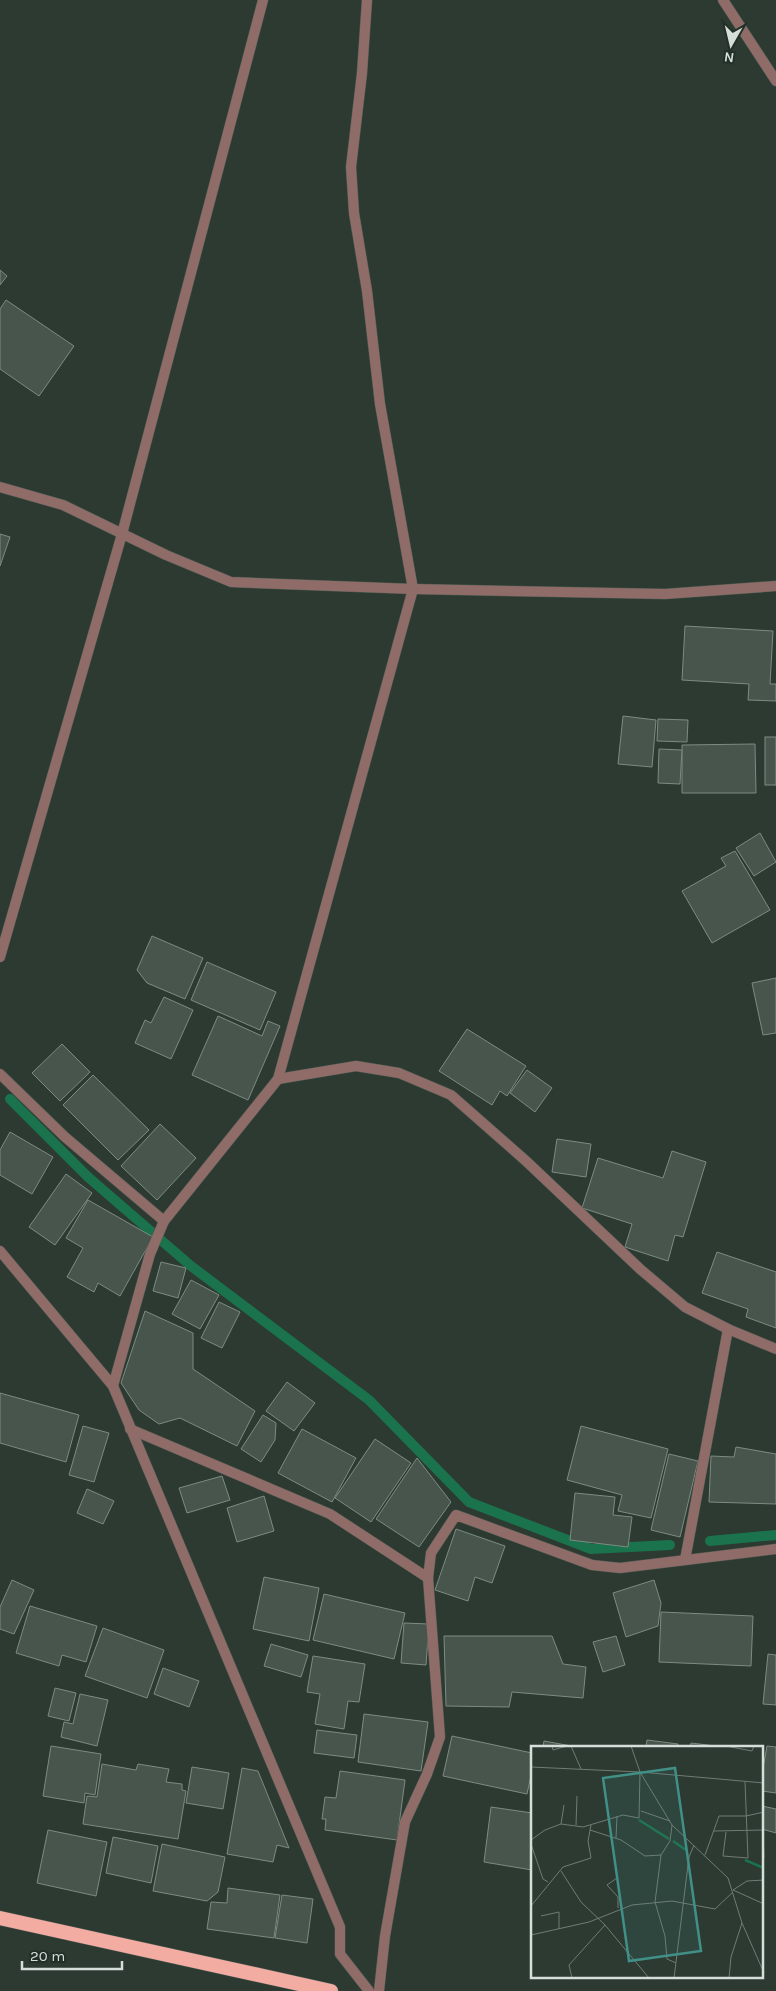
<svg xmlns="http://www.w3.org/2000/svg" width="776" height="1991" font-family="Karla,sans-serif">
  <rect width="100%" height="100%" fill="#2c3a32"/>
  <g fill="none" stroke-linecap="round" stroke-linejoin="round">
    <g stroke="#1a734c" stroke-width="10">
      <path d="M 10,1099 L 88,1177 L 191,1266 L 369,1400 L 469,1502 L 591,1549 L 670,1545"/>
      <path d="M 710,1541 L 776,1535"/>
    </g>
  </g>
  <g fill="#47554c" stroke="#7d8c83">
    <path d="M 0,270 L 7,276 L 0,285 Z"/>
    <path d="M 6,300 L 74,346 L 39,396 L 0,369 L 0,309 Z"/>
    <path d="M 0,534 L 10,537 L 0,566 Z"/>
    <path d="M 685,626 L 773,631 L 770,684 L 776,684 L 776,701 L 748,700 L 749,684 L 682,680 Z"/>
    <path d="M 623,716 L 656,720 L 652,767 L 618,764 Z"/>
    <path d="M 658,719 L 688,720 L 687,742 L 657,741 Z"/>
    <rect x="765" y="737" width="11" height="48"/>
    <path d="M 755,744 L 756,793 L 682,793 L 682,745 Z"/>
    <path d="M 659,749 L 682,750 L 680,784 L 658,783 Z"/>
    <path d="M 760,833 L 776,862 L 754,876 L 736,848 Z"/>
    <path d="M 735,851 L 770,910 L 712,943 L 682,891 L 726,866 L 721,858 Z"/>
    <path d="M 152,936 L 203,958 L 185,999 L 147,983 L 137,970 Z"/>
    <path d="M 207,962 L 276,992 L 260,1030 L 191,1000 Z"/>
    <path d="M 776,978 L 776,1033 L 763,1035 L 752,983 Z"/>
    <path d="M 164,997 L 193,1010 L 171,1059 L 135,1043 L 145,1020 L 151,1023 Z"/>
    <path d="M 218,1016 L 262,1036 L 268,1021 L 280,1026 L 248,1100 L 192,1075 Z"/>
    <path d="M 467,1029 L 526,1066 L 507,1096 L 500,1091 L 492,1105 L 439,1071 Z"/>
    <path d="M 62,1044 L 90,1072 L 60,1101 L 32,1073 Z"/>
    <path d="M 527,1070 L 552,1088 L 535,1112 L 510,1093 Z"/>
    <path d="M 93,1075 L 149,1130 L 118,1160 L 63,1105 Z"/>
    <path d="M 160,1124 L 196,1158 L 157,1200 L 121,1166 Z"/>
    <path d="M 10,1132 L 53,1157 L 32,1194 L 0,1175 L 0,1150 Z"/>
    <path d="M 557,1139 L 591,1144 L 586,1177 L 552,1172 Z"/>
    <path d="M 672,1151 L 706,1162 L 683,1237 L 675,1235 L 668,1261 L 625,1247 L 632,1224 L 582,1208 L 598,1158 L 663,1178 Z"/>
    <path d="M 66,1174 L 92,1193 L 55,1245 L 29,1227 Z"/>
    <path d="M 88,1200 L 153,1237 L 120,1296 L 98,1283 L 94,1292 L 67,1277 L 83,1248 L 66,1238 Z"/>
    <path d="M 717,1252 L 776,1272 L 776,1328 L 746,1317 L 748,1309 L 702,1293 Z"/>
    <path d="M 161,1262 L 186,1268 L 178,1298 L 153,1291 Z"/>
    <path d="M 191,1280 L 219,1295 L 200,1329 L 172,1314 Z"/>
    <path d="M 219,1302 L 240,1312 L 222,1348 L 201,1338 Z"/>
    <path d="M 145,1311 L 193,1333 L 193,1369 L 255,1411 L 237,1446 L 180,1418 L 159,1424 L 139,1410 L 121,1383 Z"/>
    <path d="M 287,1382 L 315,1403 L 294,1431 L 266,1411 Z"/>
    <path d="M 0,1393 L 79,1415 L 66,1462 L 0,1443 Z"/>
    <path d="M 263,1415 L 276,1423 L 275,1440 L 261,1462 L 241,1449 Z"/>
    <path d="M 83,1426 L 109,1433 L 94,1482 L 69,1475 Z"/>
    <path d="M 581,1426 L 668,1449 L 651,1518 L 618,1511 L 622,1495 L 567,1480 Z"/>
    <path d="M 302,1429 L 356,1458 L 332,1502 L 278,1473 Z"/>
    <path d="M 375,1439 L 411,1463 L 371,1522 L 335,1498 Z"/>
    <path d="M 736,1447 L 776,1454 L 776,1504 L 709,1502 L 711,1456 L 734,1457 Z"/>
    <path d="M 669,1454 L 698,1461 L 680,1537 L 651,1530 Z"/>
    <path d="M 417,1458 L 451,1502 L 419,1547 L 376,1519 Z"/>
    <path d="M 222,1476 L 230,1500 L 187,1513 L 179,1488 Z"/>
    <path d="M 87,1489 L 114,1501 L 103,1524 L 77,1513 Z"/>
    <path d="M 575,1493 L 615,1497 L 613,1515 L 632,1517 L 628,1547 L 570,1540 Z"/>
    <path d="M 264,1496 L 274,1531 L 237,1542 L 227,1508 Z"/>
    <path d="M 456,1529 L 505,1546 L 492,1583 L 475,1577 L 468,1601 L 435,1590 Z"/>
    <path d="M 264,1577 L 319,1588 L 309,1641 L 253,1629 Z"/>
    <path d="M 12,1580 L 34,1590 L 14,1634 L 0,1629 L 0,1607 Z"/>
    <path d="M 654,1580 L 661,1603 L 658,1626 L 626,1637 L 613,1593 Z"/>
    <path d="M 324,1594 L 405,1613 L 394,1659 L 313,1640 Z"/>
    <path d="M 30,1606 L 97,1626 L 86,1662 L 62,1655 L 59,1666 L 16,1653 Z"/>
    <path d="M 661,1612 L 753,1616 L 751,1666 L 659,1662 Z"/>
    <path d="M 404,1623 L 429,1624 L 426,1665 L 401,1663 Z"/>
    <path d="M 103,1628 L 164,1650 L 147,1698 L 85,1676 Z"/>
    <path d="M 444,1636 L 552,1636 L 563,1664 L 586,1667 L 583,1698 L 512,1692 L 509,1707 L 446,1706 Z"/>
    <path d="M 616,1636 L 625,1665 L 603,1672 L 593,1642 Z"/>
    <path d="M 271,1644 L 308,1655 L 301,1677 L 264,1666 Z"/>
    <path d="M 768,1654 L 776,1655 L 776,1705 L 763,1704 Z"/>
    <path d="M 313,1656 L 365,1664 L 359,1702 L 348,1701 L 344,1729 L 315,1724 L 320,1694 L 307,1692 Z"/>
    <path d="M 163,1668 L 199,1681 L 189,1707 L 154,1694 Z"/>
    <path d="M 55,1688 L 76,1693 L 69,1721 L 48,1716 Z"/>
    <path d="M 80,1694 L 108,1700 L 97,1746 L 61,1737 L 64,1722 L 73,1724 Z"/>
    <path d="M 364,1714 L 428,1722 L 421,1771 L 358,1762 Z"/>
    <path d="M 317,1730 L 357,1735 L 354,1758 L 314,1753 Z"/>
    <path d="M 452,1736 L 532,1753 L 532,1771 L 527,1794 L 443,1776 Z"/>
    <path d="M 647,1740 L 678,1744 L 678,1747 L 646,1747 Z"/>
    <path d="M 544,1741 L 577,1747 L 543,1747 Z"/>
    <path d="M 691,1743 L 724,1747 L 690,1747 Z"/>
    <path d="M 51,1746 L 101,1754 L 95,1795 L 85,1793 L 84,1803 L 43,1796 Z"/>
    <path d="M 767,1746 L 776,1747 L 776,1793 L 762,1791 L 762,1774 Z"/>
    <path d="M 102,1764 L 136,1770 L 138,1764 L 169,1769 L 166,1782 L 182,1784 L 182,1790 L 186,1791 L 178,1839 L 83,1824 L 87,1796 L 97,1797 Z"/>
    <path d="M 192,1767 L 229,1773 L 223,1809 L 186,1803 Z"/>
    <path d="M 242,1768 L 258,1771 L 289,1848 L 277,1845 L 273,1862 L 227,1854 Z"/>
    <path d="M 340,1771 L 405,1780 L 397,1840 L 325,1830 L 326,1819 L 322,1819 L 325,1797 L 336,1798 Z"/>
    <path d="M 762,1806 L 776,1809 L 776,1833 L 762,1829 Z"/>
    <path d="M 491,1807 L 532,1813 L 532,1870 L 484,1862 Z"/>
    <path d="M 48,1830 L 107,1842 L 96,1896 L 37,1883 Z"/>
    <path d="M 113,1837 L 158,1846 L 151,1883 L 106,1873 Z"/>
    <path d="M 162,1844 L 225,1857 L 218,1892 L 207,1901 L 153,1891 Z"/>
    <path d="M 228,1888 L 280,1895 L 274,1938 L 207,1929 L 211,1902 L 227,1903 Z"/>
    <path d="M 282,1895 L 313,1899 L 307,1943 L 275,1938 Z"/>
  </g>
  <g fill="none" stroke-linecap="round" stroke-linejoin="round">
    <defs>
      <path id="service" d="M 0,1074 L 65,1137 L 164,1221"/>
      <g id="minor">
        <path d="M 723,0 L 776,81"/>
        <path d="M 0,487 L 63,505 L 166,555 L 231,582 L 413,589 L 665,594 L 776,586"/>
        <path d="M 278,1079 L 356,1066 L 399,1073 L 451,1095 L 526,1161 L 640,1269 L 685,1307 L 728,1329 L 776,1349"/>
        <path d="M 113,1386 L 150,1254 L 164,1221 L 278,1079 L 413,589 L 380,404 L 367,291 L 354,213 L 351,167 L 362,73 L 367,0"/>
        <path d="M 130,1429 L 330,1514 L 428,1578"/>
        <path d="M 685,1560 L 728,1329"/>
        <path d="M 379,1991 L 385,1936 L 405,1822 L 427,1774 L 440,1737 L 428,1578 L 431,1553 L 456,1515 L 592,1565 L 620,1568 L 776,1549"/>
      </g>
      <g id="tertiary">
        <path d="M 0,957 L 122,534 L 263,0"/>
        <path d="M 0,1251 L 113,1386 L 340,1927 L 340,1954 L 369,1991"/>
      </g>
      <path id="trunk" d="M 0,1918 L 331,1991"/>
    </defs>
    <use href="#service" stroke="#4a5850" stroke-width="11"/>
    <use href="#minor" stroke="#4a5850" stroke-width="11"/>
    <use href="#tertiary" stroke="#4a5850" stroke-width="11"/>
    <use href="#trunk" stroke="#4a5850" stroke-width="15"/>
    <use href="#service" stroke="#8f6c67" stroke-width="10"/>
    <use href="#minor" stroke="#8f6c67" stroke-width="10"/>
    <use href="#tertiary" stroke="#8f6c67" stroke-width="10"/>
    <use href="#trunk" stroke="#f3aca2" stroke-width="14"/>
  </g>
  <g transform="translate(531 1746)">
    <rect width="232" height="232" fill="#2c3a32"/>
    <path fill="none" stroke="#1a734c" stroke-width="2.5" d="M 108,74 L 138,93M 142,95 L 155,104M 214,114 L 233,122"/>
    <path fill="none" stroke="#707c74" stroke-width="1" d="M 21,0 L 22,4 L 36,0M 40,0 L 50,23M 100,0 L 109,26 L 141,79 L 197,132 L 211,177 L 233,227M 195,0 L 221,5 L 223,0M 0,21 L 109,26 L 233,37M 110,65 L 139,75M 30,78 L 33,59M 45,79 L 46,50M 141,79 L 139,95 L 130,109 L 124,156 L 134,190 L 136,213 L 145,217M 59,84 L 90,94 L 114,110 L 130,109M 232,84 L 233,112M 183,85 L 233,84M 195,86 L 192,110 L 217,112 L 214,36M 85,92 L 86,70M 0,94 L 14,84 L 30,78 L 52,81 L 92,69 L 108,72 L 109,26M 0,98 L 12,133 L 17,136M 174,109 L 188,70 L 215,70 L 233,66M 30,125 L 50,156 L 74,179 L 118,232M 86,132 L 76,139 L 87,151 L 87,162M 233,134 L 216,135 L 202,144 L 233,158M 0,160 L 32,121 L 60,112 L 57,95 L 60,79M 10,170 L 28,166 L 28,183M 0,189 L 58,176 L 101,159 L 141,155 L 184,163 L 202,146M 41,232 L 38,219 L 74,179M 143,232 L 158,111 L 163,99M 198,232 L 200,211 L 211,177"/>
    <path fill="#409088" fill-opacity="0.15" stroke="#409088" stroke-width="2.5" d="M 144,22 L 170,205 L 98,215 L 72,32 Z"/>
    <rect width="232" height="232" fill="none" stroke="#d5ded8" stroke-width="2.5"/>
  </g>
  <g transform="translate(731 45) rotate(188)" stroke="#223028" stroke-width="4" paint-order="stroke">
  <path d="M0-4L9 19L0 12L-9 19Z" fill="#d5ded8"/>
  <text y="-8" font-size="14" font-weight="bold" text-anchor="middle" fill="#d5ded8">N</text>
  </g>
  <path d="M22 1961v8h100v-8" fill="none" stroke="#d5ded8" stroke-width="2.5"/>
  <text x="30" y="1961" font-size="15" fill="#d5ded8" stroke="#223028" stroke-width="4" paint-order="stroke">20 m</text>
</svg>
